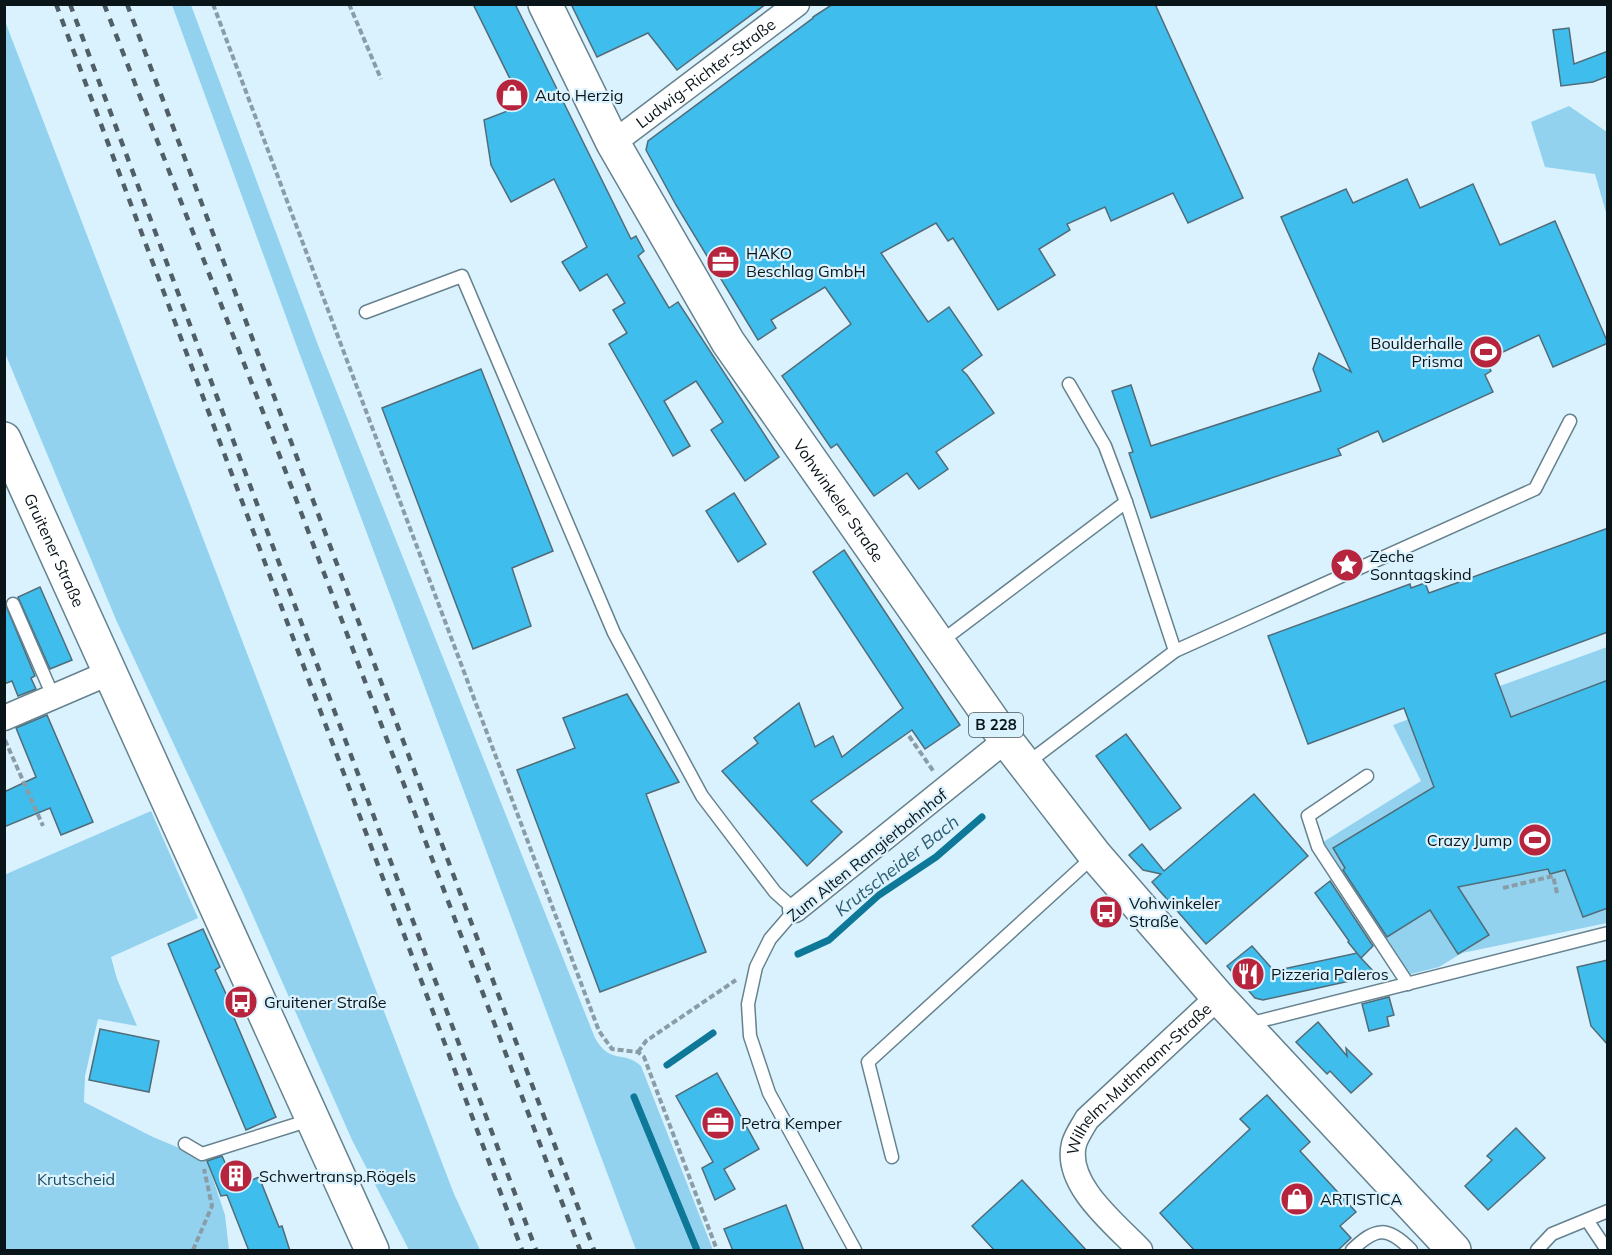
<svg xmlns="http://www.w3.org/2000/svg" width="1612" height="1255" font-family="Mulish,sans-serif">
  <rect width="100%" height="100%" fill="#daf2fe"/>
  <g fill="#92d2ef">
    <path d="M 172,5 L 191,5 L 318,345 L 595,1038 C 610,1065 624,1050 641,1066 L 713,1250 L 636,1250 L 300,355 Z"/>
    <path d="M 5,21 L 454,1194 L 480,1250 L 409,1250 L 352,1140 L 243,893 L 117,622 L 5,353 Z"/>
    <path d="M 1569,106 L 1607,132 L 1607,216 L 1595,174 L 1545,167 L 1531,122 Z"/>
    <path d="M 1607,647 L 1607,923 L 1462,953 L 1439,967 L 1403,976 L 1320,844 L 1421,781 L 1393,725 Z"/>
    <path d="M 151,811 L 198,918 L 111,957 L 117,979 L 137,1026 L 98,1019 L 85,1076 L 84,1102 L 153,1137 L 201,1157 L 206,1158 L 225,1215 L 229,1250 L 5,1250 L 4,875 Z"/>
  </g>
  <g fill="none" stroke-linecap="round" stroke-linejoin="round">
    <g stroke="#0e7899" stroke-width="7">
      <path d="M 798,954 L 829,940 L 879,895 L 936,857 L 982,817"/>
      <path d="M 667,1065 L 713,1033"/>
      <path d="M 634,1097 L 697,1250"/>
    </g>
  </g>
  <g fill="#3fbdec" stroke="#516c78" stroke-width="1.5">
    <path d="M 473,4 L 515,4 L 631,239 L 636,236 L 644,251 L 638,256 L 669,308 L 678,302 L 779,457 L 745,481 L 711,430 L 723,422 L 696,381 L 664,401 L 690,446 L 673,456 L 609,344 L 627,333 L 613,310 L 625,303 L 607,274 L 580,291 L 562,262 L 587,247 L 554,179 L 511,202 L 491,165 L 484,120 L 523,105 Z"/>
    <path d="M 571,4 L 766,4 L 677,70 L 648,33 L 597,57 Z"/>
    <path d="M 833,4 L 1155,4 L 1243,198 L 1188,223 L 1173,193 L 1111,221 L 1105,207 L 1067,224 L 1070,230 L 1039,249 L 1055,275 L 998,310 L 953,238 L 948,241 L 936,223 L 881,253 L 928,322 L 949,307 L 982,355 L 962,370 L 967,375 L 994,413 L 936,452 L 948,469 L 919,489 L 907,473 L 874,496 L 837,444 L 831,448 L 782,376 L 851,324 L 825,287 L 771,320 L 776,328 L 758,340 L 676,205 L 646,150 L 648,141 L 813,18 L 813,17 Z"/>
    <path d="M 1569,28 L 1574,64 L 1608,51 L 1608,76 L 1593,82 L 1561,86 L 1553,30 Z"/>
    <path d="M 1407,179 L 1420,208 L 1473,184 L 1500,245 L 1555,221 L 1608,343 L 1553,367 L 1539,335 L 1486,360 L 1491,371 L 1485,375 L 1493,392 L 1383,442 L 1378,431 L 1338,449 L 1341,455 L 1151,518 L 1129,453 L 1133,452 L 1112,391 L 1131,385 L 1151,446 L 1321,391 L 1313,369 L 1319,353 L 1351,372 L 1281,217 L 1346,189 L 1353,203 Z"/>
    <path d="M 481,369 L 553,551 L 512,568 L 531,626 L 473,649 L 382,408 Z"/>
    <path d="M 734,493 L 766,544 L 738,562 L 706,511 Z"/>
    <path d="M 1608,528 L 1608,632 L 1495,674 L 1511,717 L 1608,680 L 1608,908 L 1583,917 L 1565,870 L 1550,874 L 1548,869 L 1458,887 L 1489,935 L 1458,954 L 1430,910 L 1387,937 L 1343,870 L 1345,868 L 1333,848 L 1434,787 L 1404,708 L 1308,744 L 1268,636 L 1410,584 L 1411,588 L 1425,583 L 1429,593 Z"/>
    <path d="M 844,550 L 960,725 L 925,749 L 912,730 L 811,801 L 842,832 L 807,866 L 722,771 L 758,743 L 754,738 L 799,703 L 815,747 L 833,736 L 842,757 L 903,708 L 813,572 Z"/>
    <path d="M 40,587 L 72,660 L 50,669 L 18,597 Z"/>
    <path d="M 5,603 L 35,676 L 31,678 L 36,689 L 18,696 L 12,681 L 4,684 Z"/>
    <path d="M 627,694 L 679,782 L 646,794 L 706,952 L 600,992 L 517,770 L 575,748 L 563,718 Z"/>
    <path d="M 47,715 L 93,822 L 61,835 L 50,808 L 4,827 L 4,792 L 36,777 L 16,728 Z"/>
    <path d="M 1126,734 L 1181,808 L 1150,830 L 1096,756 Z"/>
    <path d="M 1254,794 L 1308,856 L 1206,944 L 1152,882 L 1161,874 L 1143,870 L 1129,855 L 1142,844 L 1164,871 Z"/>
    <path d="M 1330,881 L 1373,946 L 1361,958 L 1377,975 L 1263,1000 L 1255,998 L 1227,966 L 1252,946 L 1274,971 L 1357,953 L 1361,958 L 1348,942 L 1349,941 L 1315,893 Z"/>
    <path d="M 203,929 L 220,967 L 215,970 L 234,1011 L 232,1013 L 276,1117 L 246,1130 L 168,944 Z"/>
    <path d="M 1608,960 L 1608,1045 L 1591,1026 L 1577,967 Z"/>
    <path d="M 1389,997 L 1394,1015 L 1387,1017 L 1389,1026 L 1369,1031 L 1362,1004 Z"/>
    <path d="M 1318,1022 L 1347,1056 L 1346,1048 L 1372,1074 L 1351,1093 L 1330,1071 L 1327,1074 L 1296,1042 Z"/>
    <path d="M 100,1029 L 159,1041 L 149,1092 L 89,1080 Z"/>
    <path d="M 717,1073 L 759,1149 L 724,1169 L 735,1189 L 715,1200 L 702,1168 L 713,1162 L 676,1096 Z"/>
    <path d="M 1267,1095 L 1310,1142 L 1300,1151 L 1356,1212 L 1340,1226 L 1351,1238 L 1337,1251 L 1195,1251 L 1160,1213 L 1250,1129 L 1240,1119 Z"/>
    <path d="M 1516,1128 L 1545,1158 L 1488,1210 L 1465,1186 L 1492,1160 L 1487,1156 Z"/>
    <path d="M 222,1156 L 236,1187 L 259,1177 L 279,1227 L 282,1226 L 290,1251 L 249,1251 L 227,1195 L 221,1196 L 207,1161 Z"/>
    <path d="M 1022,1180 L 1087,1251 L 995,1251 L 972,1226 Z"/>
    <path d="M 786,1205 L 804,1251 L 733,1251 L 724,1229 Z"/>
  </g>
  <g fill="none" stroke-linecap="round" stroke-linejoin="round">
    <defs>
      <g id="lane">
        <path d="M 366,312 L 462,276 L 614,633 L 702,796 L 775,892 L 795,910 L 770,939 L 756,967 L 748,1004 L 750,1036 L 769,1093 L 855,1250"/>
        <path d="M 1069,384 L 1105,446 L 1126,502 L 1175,651"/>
        <path d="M 13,604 L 53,696"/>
        <path d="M 939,643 L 1126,502"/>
        <path d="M 1026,764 L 1175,651 L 1535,489 L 1570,421"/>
        <path d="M 1367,776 L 1308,816 L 1318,847 L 1408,984"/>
        <path d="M 1248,1024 L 1608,933"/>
        <path d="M 185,1144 L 202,1154 L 310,1120"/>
        <path d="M 892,1157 L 868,1062 L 1094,856"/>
        <path d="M 1587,1220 L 1607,1250"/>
        <path d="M 1352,1250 C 1375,1228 1387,1225 1411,1250"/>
        <path d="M 1537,1250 L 1552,1234 L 1608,1211"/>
      </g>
      <g id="street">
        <path id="s1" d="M 613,143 L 797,4"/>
        <path d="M 4,718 L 111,672"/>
        <path d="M 795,910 L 1006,740"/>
        <path id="s2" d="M 1140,1250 C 1114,1223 1064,1184 1074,1144 C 1076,1136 1083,1126 1087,1119 L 1218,997"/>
      </g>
      <g id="secondary">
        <path id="s3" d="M 4,439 L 372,1250"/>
      </g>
      <g id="primary">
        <path id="s4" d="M 545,4 L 613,143 L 728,342 L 1006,740 L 1095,855 L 1218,997 L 1454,1250"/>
      </g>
    </defs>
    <use href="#lane" stroke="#66828f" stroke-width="15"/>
    <use href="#street" stroke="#66828f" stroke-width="27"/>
    <use href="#secondary" stroke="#66828f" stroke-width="36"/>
    <use href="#primary" stroke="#66828f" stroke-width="36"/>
    <g stroke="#8a9da6" stroke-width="4" stroke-dasharray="6 3" stroke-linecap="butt">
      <path d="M 213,4 L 599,1031 L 612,1049 L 638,1052 L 644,1057 L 717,1250"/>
      <path d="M 349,4 L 381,79"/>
      <path d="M 909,736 L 934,772"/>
      <path d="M 5,740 L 43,826"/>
      <path d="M 1503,888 L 1553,876 L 1557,893"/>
      <path d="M 638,1052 L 646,1041 L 736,980"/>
      <path d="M 193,1250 L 212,1206 L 204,1169"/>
    </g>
    <use href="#lane" stroke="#fff" stroke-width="12"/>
    <use href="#street" stroke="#fff" stroke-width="24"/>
    <use href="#secondary" stroke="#fff" stroke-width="33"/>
    <use href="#primary" stroke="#fff" stroke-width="33"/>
    <g stroke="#505f66" stroke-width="4.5" stroke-dasharray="8 8" stroke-linecap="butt">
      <path d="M 56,4 L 522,1250"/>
      <path d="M 70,4 L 536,1250"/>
      <path d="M 104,4 L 268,425 L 580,1250"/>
      <path d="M 127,4 L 594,1250"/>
    </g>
  </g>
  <defs>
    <symbol id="shop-disc" viewBox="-11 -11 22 22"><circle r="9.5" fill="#b6243d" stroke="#daf2fe"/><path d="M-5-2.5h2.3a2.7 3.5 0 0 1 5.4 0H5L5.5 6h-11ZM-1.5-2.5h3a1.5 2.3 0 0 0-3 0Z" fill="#fff"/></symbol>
    <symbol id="office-disc" viewBox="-11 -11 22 22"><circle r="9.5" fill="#b6243d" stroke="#daf2fe"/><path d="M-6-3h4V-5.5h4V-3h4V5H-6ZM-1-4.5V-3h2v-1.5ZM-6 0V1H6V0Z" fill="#fff"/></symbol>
    <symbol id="stadium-disc" viewBox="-11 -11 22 22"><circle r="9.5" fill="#b6243d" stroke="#daf2fe"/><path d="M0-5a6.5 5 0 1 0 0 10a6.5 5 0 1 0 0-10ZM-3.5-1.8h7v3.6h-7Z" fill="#fff"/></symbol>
    <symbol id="sight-disc" viewBox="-11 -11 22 22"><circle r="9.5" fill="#b6243d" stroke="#daf2fe"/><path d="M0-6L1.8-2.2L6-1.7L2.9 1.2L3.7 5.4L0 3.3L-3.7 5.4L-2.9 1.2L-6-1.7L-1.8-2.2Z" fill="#fff"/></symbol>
    <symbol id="bus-disc" viewBox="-11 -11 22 22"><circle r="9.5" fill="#b6243d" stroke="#daf2fe"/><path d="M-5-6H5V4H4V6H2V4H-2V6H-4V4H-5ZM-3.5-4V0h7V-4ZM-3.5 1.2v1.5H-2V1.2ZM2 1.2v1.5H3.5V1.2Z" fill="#fff"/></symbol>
    <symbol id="restaurant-disc" viewBox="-11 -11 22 22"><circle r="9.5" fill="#b6243d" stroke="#daf2fe"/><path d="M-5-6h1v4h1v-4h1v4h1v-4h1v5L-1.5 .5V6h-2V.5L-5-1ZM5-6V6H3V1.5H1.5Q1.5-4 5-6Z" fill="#fff"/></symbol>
    <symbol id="building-disc" viewBox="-11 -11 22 22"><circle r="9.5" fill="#b6243d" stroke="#daf2fe"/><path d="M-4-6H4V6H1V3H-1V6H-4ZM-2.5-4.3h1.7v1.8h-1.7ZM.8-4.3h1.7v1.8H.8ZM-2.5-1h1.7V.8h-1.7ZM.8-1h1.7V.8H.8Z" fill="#fff"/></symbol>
  </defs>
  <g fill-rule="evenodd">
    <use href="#shop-disc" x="493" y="76" width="38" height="38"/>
    <use href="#office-disc" x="704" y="243" width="38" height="38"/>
    <use href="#stadium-disc" x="1467" y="333" width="38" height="38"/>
    <use href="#sight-disc" x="1328" y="546" width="38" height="38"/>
    <use href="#stadium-disc" x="1516" y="821" width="38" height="38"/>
    <use href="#bus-disc" x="1087" y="893" width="38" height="38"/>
    <use href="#restaurant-disc" x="1229" y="955" width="38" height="38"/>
    <use href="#bus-disc" x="222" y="983" width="38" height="38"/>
    <use href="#office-disc" x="699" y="1104" width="38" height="38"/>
    <use href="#building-disc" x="217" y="1157" width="38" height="38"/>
    <use href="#shop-disc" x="1278" y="1180" width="38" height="38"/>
  </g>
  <g text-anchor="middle" stroke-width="4.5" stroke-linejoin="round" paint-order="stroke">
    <rect fill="#daf2fe" stroke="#48575e" stroke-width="1.5" x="969" y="713" width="54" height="24" rx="4.5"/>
    <g font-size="15" font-weight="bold" fill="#0a151a">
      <text x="996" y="730">B 228</text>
    </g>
    <g font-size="16" fill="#0a151a" stroke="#daf2fe">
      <text dy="6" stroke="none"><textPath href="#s1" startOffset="116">Ludwig-Richter-Straße</textPath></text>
      <text dy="6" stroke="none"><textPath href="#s4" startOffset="578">Vohwinkeler Straße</textPath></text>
      <text dy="6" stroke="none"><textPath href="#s3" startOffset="122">Gruitener Straße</textPath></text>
      <text transform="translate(867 855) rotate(-39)" y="6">Zum Alten Rangierbahnhof</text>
      <text dy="6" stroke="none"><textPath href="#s2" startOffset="222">Wilhelm-Muthmann-Straße</textPath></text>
    </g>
    <g font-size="16" fill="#0a151a" stroke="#daf2fe" text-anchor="start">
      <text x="535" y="101">Auto Herzig</text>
      <text x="746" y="259">HAKO<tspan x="746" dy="18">Beschlag GmbH</tspan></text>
      <text x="1463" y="349" text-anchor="end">Boulderhalle<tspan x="1463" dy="18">Prisma</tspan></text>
      <text x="1370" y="562">Zeche<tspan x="1370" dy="18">Sonntagskind</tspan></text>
      <text x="1512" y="846" text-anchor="end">Crazy Jump</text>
      <text x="1129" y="909">Vohwinkeler<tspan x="1129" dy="18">Straße</tspan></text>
      <text x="1271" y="980">Pizzeria Paleros</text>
      <text x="264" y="1008">Gruitener Straße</text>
      <text x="741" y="1129">Petra Kemper</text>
      <text x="259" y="1182">Schwertransp.Rögels</text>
      <text x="1320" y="1205">ARTISTICA</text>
    </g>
    <g font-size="16" fill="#1b4d61" stroke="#daf2fe">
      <text x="76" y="1185">Krutscheid</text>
    </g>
    <g font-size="18" font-style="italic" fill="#2c5e72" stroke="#daf2fe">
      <text transform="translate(897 866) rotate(-38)" y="6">Krutscheider Bach</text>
    </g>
  </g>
  <rect width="1612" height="1255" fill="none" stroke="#0a151a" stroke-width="12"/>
</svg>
